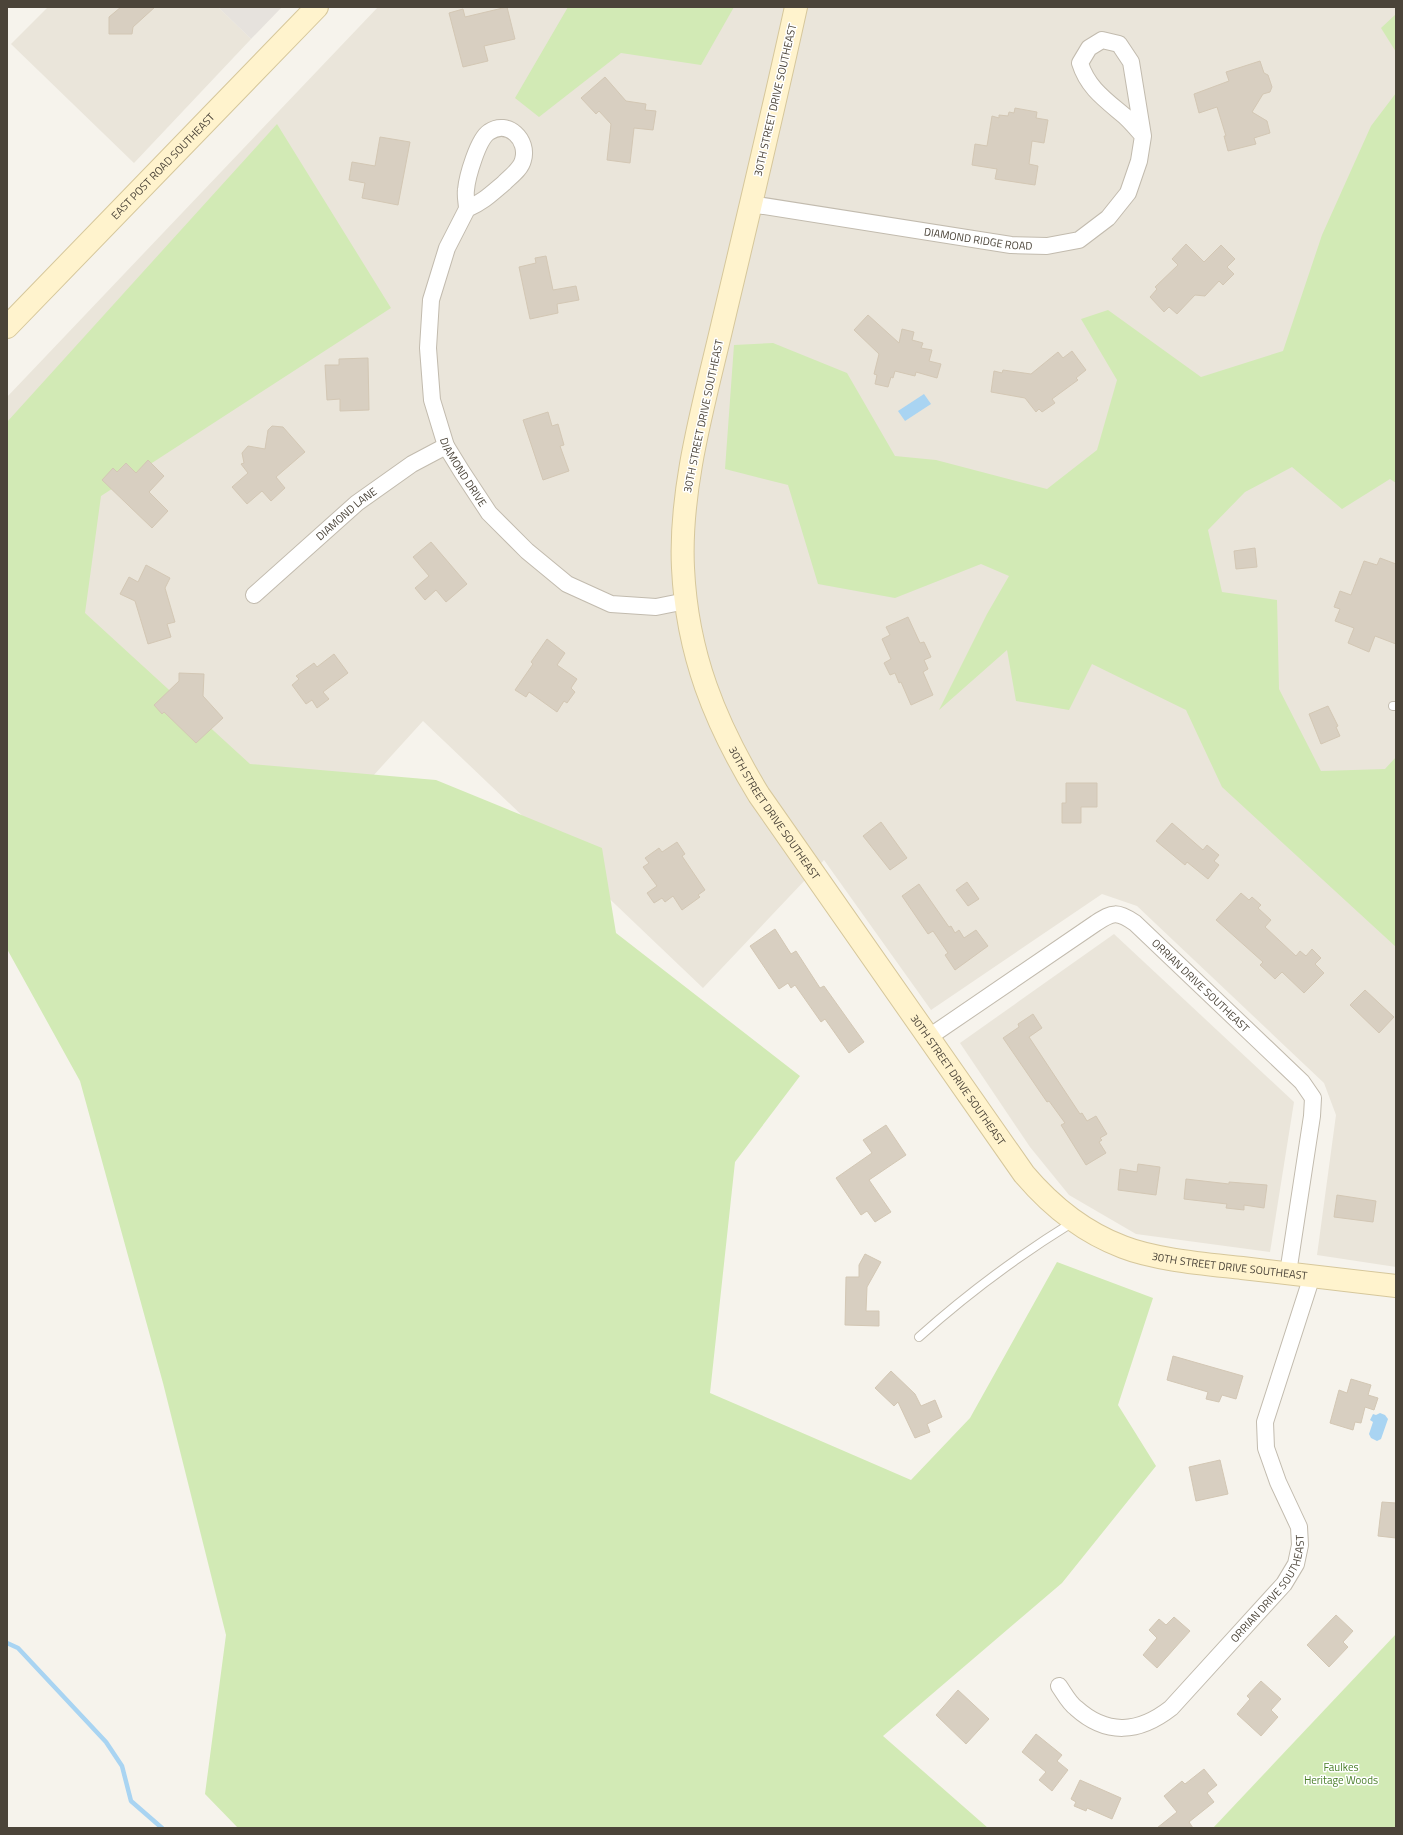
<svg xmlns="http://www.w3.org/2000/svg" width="1403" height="1835" font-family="'Titillium Web',sans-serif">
  <rect width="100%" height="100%" fill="#f6f3ec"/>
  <g fill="#eae5da">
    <path d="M 48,7 L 218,7 L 251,39 L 134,163 L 11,44 Z"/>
    <path d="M 378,7 L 1396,7 L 1396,1267 L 1317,1255 L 1336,1115 L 1324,1083 L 1137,906 L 1102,894 L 931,1010 L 824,860 L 703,988 L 423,721 L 282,876 L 7,620 L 7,397 Z"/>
    <path d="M 1114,934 L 1294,1102 L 1270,1252 L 1136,1234 L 1069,1195 L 1030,1147 L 960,1043 Z"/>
  </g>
  <path fill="#e6e2dd" d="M 218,7 L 282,7 L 251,39 Z"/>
  <g fill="#d2eab5">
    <path d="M 568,7 L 734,7 L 701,65 L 621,53 L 539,117 L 515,98 Z"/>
    <path d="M 1396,14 L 1396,52 L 1381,28 Z"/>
    <path d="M 1396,93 L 1396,483 L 1390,479 L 1342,509 L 1292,467 L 1245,492 L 1208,530 L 1222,592 L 1277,600 L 1279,689 L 1321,771 L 1385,769 L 1396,757 L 1396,947 L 1222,787 L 1186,710 L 1092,664 L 1069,710 L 1016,701 L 1007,650 L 939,710 L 987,614 L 1009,576 L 981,564 L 895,598 L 818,584 L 788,485 L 725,469 L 734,345 L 773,343 L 847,373 L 895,456 L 936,460 L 1047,489 L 1097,450 L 1117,380 L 1081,319 L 1108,310 L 1201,377 L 1283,351 L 1322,235 L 1371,126 Z"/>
    <path d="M 277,124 L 391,308 L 101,496 L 85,613 L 250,764 L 436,780 L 602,848 L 616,933 L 800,1076 L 735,1162 L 710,1393 L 911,1480 L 970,1418 L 1057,1262 L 1153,1298 L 1118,1405 L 1156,1466 L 1062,1583 L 883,1736 L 988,1828 L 238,1828 L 205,1794 L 226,1635 L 163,1383 L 80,1081 L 7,949 L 7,422 Z"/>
    <path d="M 1396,1634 L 1396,1828 L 1213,1828 Z"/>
  </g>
  <g fill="#a9d4f2">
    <path d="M 924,394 L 931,404 L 905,421 L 898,411 Z"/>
    <path d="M 1380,1413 L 1385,1415 L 1388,1419 L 1381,1439 L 1377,1441 L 1371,1438 L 1369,1434 L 1373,1422 L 1370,1420 L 1373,1414 L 1376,1415 Z"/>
  </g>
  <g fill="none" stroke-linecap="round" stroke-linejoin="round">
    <path stroke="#a9d4f2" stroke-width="4.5" d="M 7,1643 L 18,1648 L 106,1742 L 122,1766 L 131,1801 L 162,1828"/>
  </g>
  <g fill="#d8cfc1" stroke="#d3c7b4">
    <path d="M 121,7 L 155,7 L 133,27 L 132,34 L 109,34 L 109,17 Z"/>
    <path d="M 507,7 L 515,39 L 484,46 L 488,61 L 463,67 L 449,13 L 463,9 L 465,17 Z"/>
    <path d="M 1260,61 L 1264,73 L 1268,75 L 1272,87 L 1270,92 L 1263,94 L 1252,112 L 1267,121 L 1270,133 L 1254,138 L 1256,144 L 1228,151 L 1224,136 L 1226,136 L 1217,107 L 1199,113 L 1194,94 L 1229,81 L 1226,72 Z"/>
    <path d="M 605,77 L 626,101 L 646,104 L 645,110 L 656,111 L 653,130 L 634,128 L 630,163 L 607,160 L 611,124 L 599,111 L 596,114 L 581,98 Z"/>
    <path d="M 1015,108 L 1037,112 L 1036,118 L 1048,120 L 1044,143 L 1032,141 L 1029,164 L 1038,166 L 1035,185 L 995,179 L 997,169 L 972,165 L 975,144 L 987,146 L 992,116 L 999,118 L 999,115 L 1008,116 L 1009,112 L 1014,113 Z"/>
    <path d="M 380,137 L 410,142 L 398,205 L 362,198 L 365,183 L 349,180 L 352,162 L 375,166 Z"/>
    <path d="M 1186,244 L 1204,262 L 1221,245 L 1235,259 L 1227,267 L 1234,274 L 1223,285 L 1219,281 L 1205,296 L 1195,295 L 1177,314 L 1169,307 L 1164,312 L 1150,297 L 1157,289 L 1155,287 L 1178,265 L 1172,259 Z"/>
    <path d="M 546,256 L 553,290 L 576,286 L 579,300 L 557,304 L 558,313 L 530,319 L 519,267 L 536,263 L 535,258 Z"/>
    <path d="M 868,315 L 899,343 L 902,329 L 914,332 L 912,340 L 923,343 L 921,348 L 932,350 L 929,361 L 941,364 L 937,378 L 916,372 L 915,376 L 895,371 L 893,378 L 891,377 L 888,387 L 875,384 L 877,375 L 874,374 L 879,354 L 854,330 Z"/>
    <path d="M 1072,351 L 1086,370 L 1076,378 L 1078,380 L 1052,399 L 1055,403 L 1042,412 L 1039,409 L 1036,412 L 1025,398 L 991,392 L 994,371 L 1002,373 L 1003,370 L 1031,374 L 1058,352 L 1063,358 Z"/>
    <path d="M 368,358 L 369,410 L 340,411 L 340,399 L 327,400 L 325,365 L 339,365 L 339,359 Z"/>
    <path d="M 548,412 L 552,426 L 558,424 L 564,445 L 560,446 L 569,471 L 543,480 L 523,420 Z"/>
    <path d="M 272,426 L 283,427 L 305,452 L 276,477 L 285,488 L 271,501 L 262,491 L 247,504 L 232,487 L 248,473 L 241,464 L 244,463 L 242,453 L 248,446 L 265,449 L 268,430 Z"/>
    <path d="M 148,460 L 164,476 L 149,492 L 168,511 L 152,528 L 102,480 L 113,468 L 117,472 L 126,463 L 136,473 Z"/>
    <path d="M 431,542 L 467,584 L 446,602 L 436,590 L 425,600 L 415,588 L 429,576 L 413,557 Z"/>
    <path d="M 1255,548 L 1257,567 L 1236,569 L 1234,551 Z"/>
    <path d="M 1380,558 L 1396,564 L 1396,644 L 1375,636 L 1369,652 L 1348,643 L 1354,628 L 1335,621 L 1340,609 L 1334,607 L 1340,591 L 1351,595 L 1364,561 L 1377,565 Z"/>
    <path d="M 146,565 L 170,578 L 165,588 L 175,622 L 167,624 L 171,637 L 148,644 L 135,601 L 120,594 L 129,577 L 138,582 Z"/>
    <path d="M 908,617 L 920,643 L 924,642 L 931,657 L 924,660 L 928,669 L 923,672 L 933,695 L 911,705 L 901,682 L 899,683 L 895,673 L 890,675 L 884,663 L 891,659 L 882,639 L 890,635 L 886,627 Z"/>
    <path d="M 547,639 L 565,653 L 557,665 L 577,679 L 571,688 L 575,692 L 567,703 L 564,701 L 557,712 L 529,692 L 526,697 L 515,690 L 533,664 L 531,662 Z"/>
    <path d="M 334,654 L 348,673 L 323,692 L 329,699 L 317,708 L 312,700 L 306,704 L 292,685 L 299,679 L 296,676 L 314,663 L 317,667 Z"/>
    <path d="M 179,673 L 204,674 L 203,696 L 223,718 L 196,743 L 164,712 L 162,714 L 154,705 L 179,681 Z"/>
    <path d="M 1328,706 L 1338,726 L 1336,727 L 1340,736 L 1321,744 L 1309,714 Z"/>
    <path d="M 1066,783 L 1097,783 L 1097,807 L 1081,807 L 1081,823 L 1062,823 L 1062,803 L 1066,803 Z"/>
    <path d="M 881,822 L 907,858 L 890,870 L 863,836 Z"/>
    <path d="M 1172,823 L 1203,850 L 1207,845 L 1219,855 L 1214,861 L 1219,865 L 1208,879 L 1187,862 L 1185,865 L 1156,841 Z"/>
    <path d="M 677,842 L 685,854 L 682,856 L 705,890 L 698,895 L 700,897 L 682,910 L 673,896 L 665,902 L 662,898 L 654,903 L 647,893 L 657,886 L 643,867 L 649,863 L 645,858 L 659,848 L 662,852 Z"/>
    <path d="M 967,882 L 979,899 L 968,906 L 956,890 Z"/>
    <path d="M 919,884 L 949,927 L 951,926 L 955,933 L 959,930 L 964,938 L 976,930 L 988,946 L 955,970 L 945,955 L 948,953 L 933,931 L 928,934 L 902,896 Z"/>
    <path d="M 1241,893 L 1249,900 L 1252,897 L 1261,905 L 1258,908 L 1271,920 L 1265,927 L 1296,956 L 1300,951 L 1306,956 L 1312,949 L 1321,958 L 1315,964 L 1324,973 L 1304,993 L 1282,972 L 1275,979 L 1260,965 L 1263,962 L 1216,920 Z"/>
    <path d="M 775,929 L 791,954 L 796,951 L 820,988 L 824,986 L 864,1042 L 849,1053 L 825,1019 L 821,1022 L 795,985 L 791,988 L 788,983 L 779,989 L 750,946 Z"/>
    <path d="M 1365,990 L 1394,1017 L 1379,1033 L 1350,1005 Z"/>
    <path d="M 1033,1014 L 1042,1028 L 1029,1037 L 1080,1114 L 1082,1113 L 1087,1121 L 1096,1116 L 1107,1134 L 1100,1138 L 1102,1140 L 1099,1142 L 1106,1153 L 1086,1165 L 1061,1125 L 1065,1123 L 1049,1101 L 1047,1102 L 1003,1038 L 1019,1027 L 1018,1024 Z"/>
    <path d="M 886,1125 L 906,1155 L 869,1180 L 891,1212 L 875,1222 L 867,1211 L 861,1215 L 836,1178 L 872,1153 L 863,1140 Z"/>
    <path d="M 1138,1164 L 1160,1167 L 1156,1195 L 1118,1190 L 1120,1169 L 1137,1172 Z"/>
    <path d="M 1186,1179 L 1229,1184 L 1229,1182 L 1267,1185 L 1264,1208 L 1244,1205 L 1244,1210 L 1226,1208 L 1227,1204 L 1184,1199 Z"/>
    <path d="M 1337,1195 L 1376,1201 L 1373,1222 L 1334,1217 Z"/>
    <path d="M 865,1254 L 881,1262 L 867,1287 L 866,1311 L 879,1311 L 879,1326 L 845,1325 L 846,1277 L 859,1277 L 859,1265 Z"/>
    <path d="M 1173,1356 L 1243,1376 L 1236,1399 L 1222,1395 L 1219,1402 L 1206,1399 L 1208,1392 L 1167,1380 Z"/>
    <path d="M 891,1371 L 915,1394 L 921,1406 L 935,1400 L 942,1417 L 927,1424 L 930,1432 L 915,1438 L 898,1402 L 894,1406 L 875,1388 Z"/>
    <path d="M 1351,1379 L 1371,1385 L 1368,1395 L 1378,1398 L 1374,1410 L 1365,1407 L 1361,1423 L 1355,1422 L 1353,1430 L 1330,1423 L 1339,1390 L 1347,1393 Z"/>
    <path d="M 1220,1460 L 1228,1494 L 1196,1501 L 1189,1467 Z"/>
    <path d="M 1382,1502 L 1396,1503 L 1396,1538 L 1378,1536 Z"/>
    <path d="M 1336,1615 L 1353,1631 L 1343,1642 L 1348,1647 L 1329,1667 L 1307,1645 Z"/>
    <path d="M 1174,1617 L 1190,1631 L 1157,1668 L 1143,1655 L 1157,1638 L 1149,1630 L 1159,1619 L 1166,1625 Z"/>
    <path d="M 1261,1681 L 1281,1699 L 1271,1710 L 1278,1717 L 1261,1736 L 1237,1714 L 1250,1699 L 1247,1696 Z"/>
    <path d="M 958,1690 L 989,1719 L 966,1744 L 936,1715 Z"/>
    <path d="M 1036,1734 L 1062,1755 L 1057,1761 L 1068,1770 L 1052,1791 L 1039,1780 L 1046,1772 L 1022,1752 Z"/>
    <path d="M 1204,1769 L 1217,1785 L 1207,1793 L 1214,1802 L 1189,1822 L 1193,1828 L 1157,1828 L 1177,1812 L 1164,1796 L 1182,1781 L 1185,1784 Z"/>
    <path d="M 1080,1780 L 1121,1798 L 1112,1819 L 1087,1808 L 1086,1811 L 1074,1806 L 1076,1802 L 1071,1799 Z"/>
  </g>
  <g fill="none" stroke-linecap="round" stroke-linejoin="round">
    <defs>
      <g id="service">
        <path d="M 1393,706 L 1396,706"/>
        <path d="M 919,1337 C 967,1294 1018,1256 1073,1222"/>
      </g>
      <g id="minor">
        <path id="s1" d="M 751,204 L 1011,245 L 1047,246 L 1079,240 L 1108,218 L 1128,193 L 1139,161 L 1143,136 L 1131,62 L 1119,44 L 1102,40 L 1089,48 L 1080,63 C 1087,86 1103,98 1121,113 C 1129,119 1136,128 1143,136"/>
        <path id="s2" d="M 467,209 C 467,203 465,196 466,190 C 467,177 478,139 489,132 C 508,119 529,140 523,160 C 521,169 511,176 504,183 C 491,194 483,202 467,209 L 447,248 L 431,300 L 428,348 L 432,400 L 446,446 L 462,472 L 489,513 L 527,551 L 567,584 L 611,604 L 656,607 L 686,601"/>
        <path id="s3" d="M 254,595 L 357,503 L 412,464 L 446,446"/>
        <path id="s4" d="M 929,1037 L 1096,923 C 1113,912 1117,911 1135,923 L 1302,1082 L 1313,1098 L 1312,1116 L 1288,1273"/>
        <path id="s5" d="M 1059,1686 C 1064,1693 1069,1703 1076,1708 C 1107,1736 1139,1733 1171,1708 L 1284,1584 L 1296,1564 L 1300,1545 L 1299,1527 L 1278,1482 L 1266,1448 L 1265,1422 L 1312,1276"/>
      </g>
      <g id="secondary">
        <path id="s6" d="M 796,7 C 773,112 748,217 723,322 C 705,400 679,488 683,568 C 687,654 715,723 759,795 L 1024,1174 C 1052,1207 1083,1232 1123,1247 C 1156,1260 1207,1264 1242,1268 C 1294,1274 1345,1280 1396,1286"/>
        <path id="s7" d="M 7,327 L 317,7"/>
      </g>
    </defs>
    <use href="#service" stroke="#c2bbae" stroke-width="10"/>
    <use href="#minor" stroke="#c2bbae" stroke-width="18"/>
    <use href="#secondary" stroke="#d6c79b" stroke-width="24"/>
    <use href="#service" stroke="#fff" stroke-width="8"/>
    <use href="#minor" stroke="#fff" stroke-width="16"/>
    <use href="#secondary" stroke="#fff3cd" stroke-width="22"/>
  </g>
  <g text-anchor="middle" stroke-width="3" stroke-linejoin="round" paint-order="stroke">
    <g font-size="11" fill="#4b4439" stroke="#fff">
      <text transform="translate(775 100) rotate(-77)" y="4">30TH STREET DRIVE SOUTHEAST</text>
      <text dy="4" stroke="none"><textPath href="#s7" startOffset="224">EAST POST ROAD SOUTHEAST</textPath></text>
      <text dy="4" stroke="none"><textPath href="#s1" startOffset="230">DIAMOND RIDGE ROAD</textPath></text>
      <text transform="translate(703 416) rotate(-78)" y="4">30TH STREET DRIVE SOUTHEAST</text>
      <text dy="4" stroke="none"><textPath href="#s2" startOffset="493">DIAMOND DRIVE</textPath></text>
      <text dy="4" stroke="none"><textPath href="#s3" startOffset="123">DIAMOND LANE</textPath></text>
      <text dy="4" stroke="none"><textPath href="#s6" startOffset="839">30TH STREET DRIVE SOUTHEAST</textPath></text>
      <text dy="4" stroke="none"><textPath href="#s4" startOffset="336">ORRIAN DRIVE SOUTHEAST</textPath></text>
      <text dy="4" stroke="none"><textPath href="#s6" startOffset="1163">30TH STREET DRIVE SOUTHEAST</textPath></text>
      <text dy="4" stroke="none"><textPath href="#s6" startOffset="1511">30TH STREET DRIVE SOUTHEAST</textPath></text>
      <text dy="4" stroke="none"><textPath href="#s5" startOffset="289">ORRIAN DRIVE SOUTHEAST</textPath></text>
    </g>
    <g font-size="11" fill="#4a7f2a" stroke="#fff">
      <text x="1341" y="1771">Faulkes<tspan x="1341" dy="13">Heritage Woods</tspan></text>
    </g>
  </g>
  <rect width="1403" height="1835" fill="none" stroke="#4b4439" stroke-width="16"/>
</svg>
